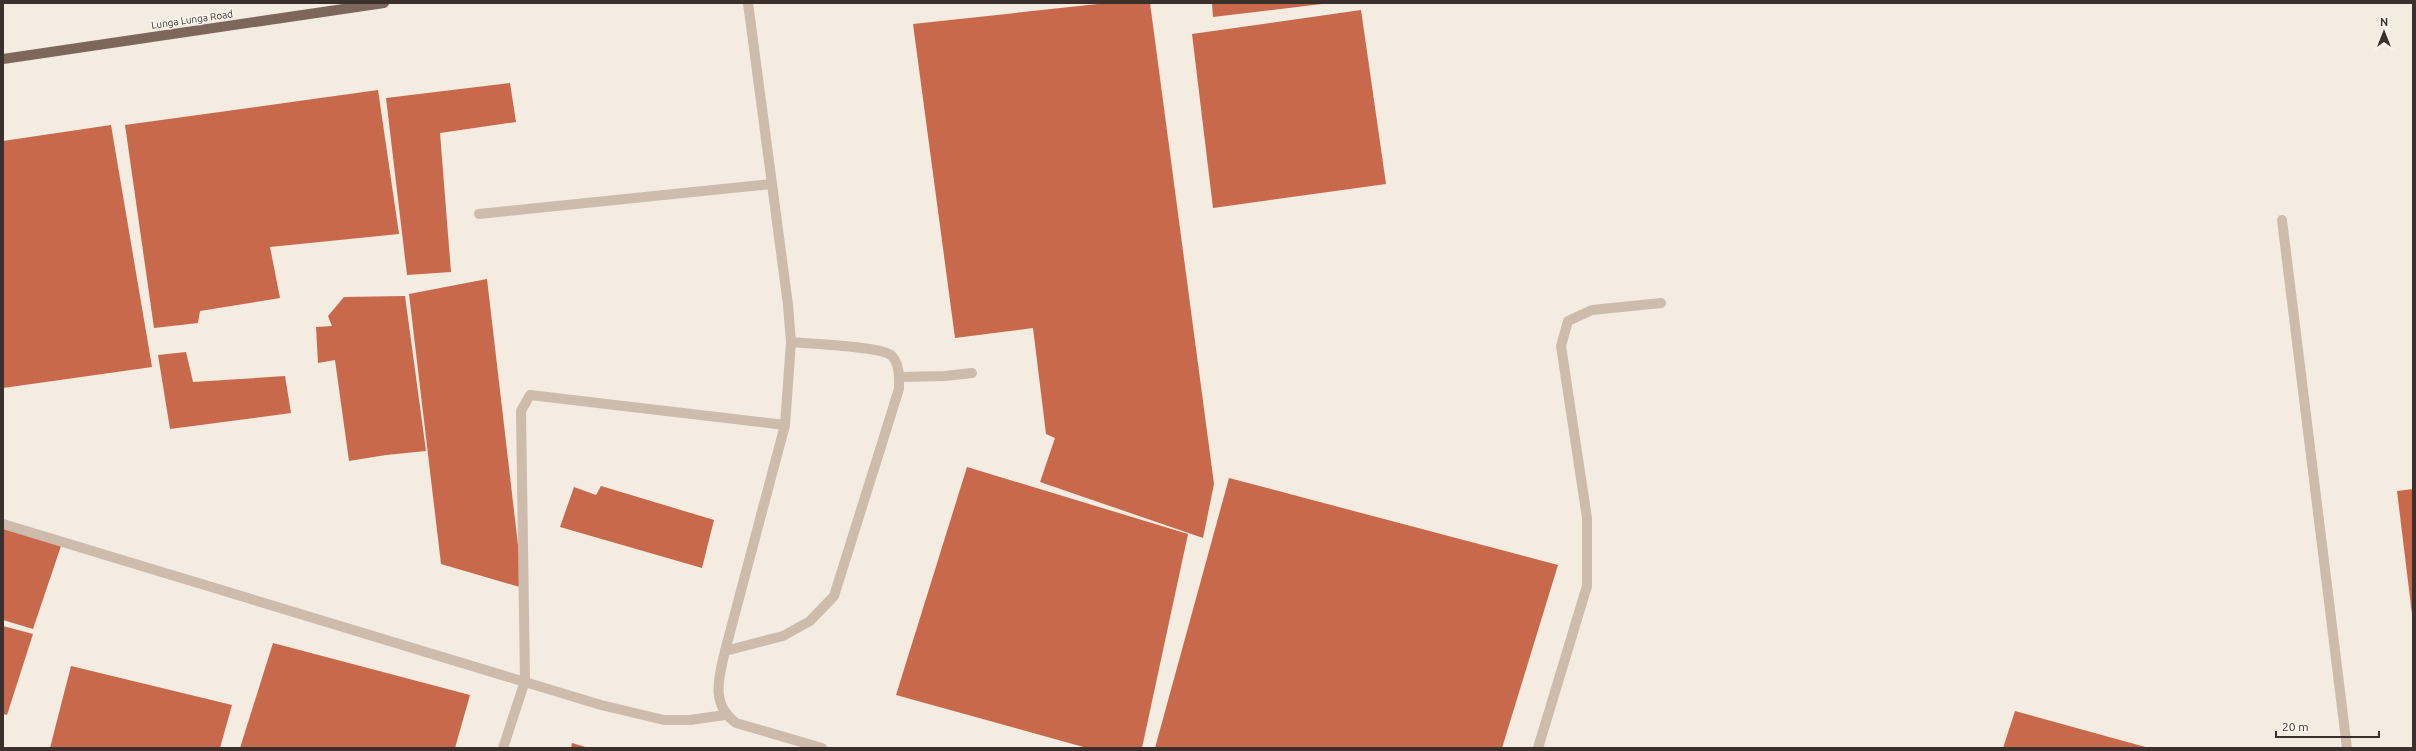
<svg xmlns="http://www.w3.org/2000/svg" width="2416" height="751" font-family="Ubuntu,sans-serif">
  <rect width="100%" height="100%" fill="#f4ebe1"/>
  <g fill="#c8694b">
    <path d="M 1107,3 L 1150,3 L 1214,484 L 1203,538 L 1040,482 L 1055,438 L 1046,434 L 1033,328 L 955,338 L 913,24 Z"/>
    <path d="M 1212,3 L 1322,3 L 1322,4 L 1213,17 Z"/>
    <path d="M 1361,10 L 1386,184 L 1213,208 L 1192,34 Z"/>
    <path d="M 510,83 L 516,122 L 440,133 L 451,272 L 407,275 L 386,98 Z"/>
    <path d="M 378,90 L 399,234 L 270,247 L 280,298 L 200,311 L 198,323 L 154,328 L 125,125 Z"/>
    <path d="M 111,125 L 152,367 L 3,388 L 3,141 Z"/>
    <path d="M 487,279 L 523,588 L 441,564 L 409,294 Z"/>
    <path d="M 405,296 L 426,451 L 386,455 L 349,461 L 335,360 L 318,363 L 316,327 L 332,326 L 328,316 L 344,297 Z"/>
    <path d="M 186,352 L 193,382 L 285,376 L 291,413 L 170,429 L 158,355 Z"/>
    <path d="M 967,467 L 1188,534 L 1142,748 L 1087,748 L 896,695 Z"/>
    <path d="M 1229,478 L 1558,565 L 1502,748 L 1155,748 Z"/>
    <path d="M 601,486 L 714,520 L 702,568 L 560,527 L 574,487 L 596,495 Z"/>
    <path d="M 2413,489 L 2413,614 L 2412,614 L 2397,491 Z"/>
    <path d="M 3,527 L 62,543 L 33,629 L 3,620 Z"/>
    <path d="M 3,626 L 33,634 L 7,715 L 3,714 Z"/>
    <path d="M 273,643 L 470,695 L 455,748 L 240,748 Z"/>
    <path d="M 71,666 L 232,705 L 220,748 L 50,748 Z"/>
    <path d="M 2015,711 L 2149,748 L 2003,748 Z"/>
    <path d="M 572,743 L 589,748 L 571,748 Z"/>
  </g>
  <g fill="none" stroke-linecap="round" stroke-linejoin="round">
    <g stroke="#cdbbac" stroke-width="10">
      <path d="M 748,3 L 788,305 L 791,342 L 785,425 L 725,651 C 719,677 710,704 736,723 L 822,748"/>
      <path d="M 479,214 L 772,184"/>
      <path d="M 2282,220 L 2347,748"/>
      <path d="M 899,377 L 945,376 L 972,373"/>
      <path d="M 3,524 L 601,705 L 664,720 L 690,720 L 725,715"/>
      <path d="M 725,651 L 783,636 L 810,621 L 834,596 L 899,389 C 899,378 900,365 892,356 C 882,346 809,344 791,342"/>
      <path d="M 503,748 L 525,681 L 521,411 L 530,395 L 785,425"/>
      <path d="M 1538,748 L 1587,586 L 1587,518 L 1561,346 L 1568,321 L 1592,310 L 1661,303"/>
    </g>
    <path stroke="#7d675c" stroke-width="10" d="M 3,59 L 384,3"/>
  </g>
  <g text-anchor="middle" stroke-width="3" stroke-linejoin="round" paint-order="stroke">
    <g font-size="10" fill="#3b302b" stroke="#fbf5ee">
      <text transform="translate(192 19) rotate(-8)" y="4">Lunga Lunga Road</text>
    </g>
  </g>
  <rect width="2416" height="751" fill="none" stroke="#3b302b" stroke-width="8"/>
  <g transform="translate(2384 32)" stroke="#fbf5ee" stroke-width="3" paint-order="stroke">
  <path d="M0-3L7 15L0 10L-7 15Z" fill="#3b302b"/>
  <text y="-6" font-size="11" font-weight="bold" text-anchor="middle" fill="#3b302b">N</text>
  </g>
  <path d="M2276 731v6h103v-6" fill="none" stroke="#3b302b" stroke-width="2"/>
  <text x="2282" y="731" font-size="12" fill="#3b302b" stroke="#fbf5ee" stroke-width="3" paint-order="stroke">20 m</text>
</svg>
